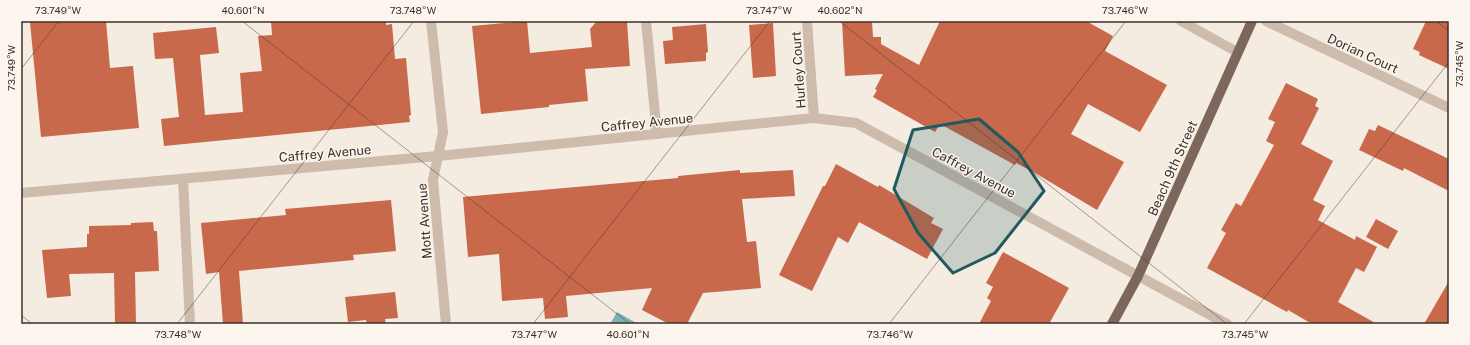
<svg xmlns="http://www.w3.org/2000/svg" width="1470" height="345" font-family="'Public Sans',sans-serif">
  <rect width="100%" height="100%" fill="#f4ebe1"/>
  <path fill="#7fb0b2" d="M 617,312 L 638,324 L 610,324 Z"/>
  <g fill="#c8694b">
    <path d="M 40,21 L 106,21 L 110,68 L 133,66 L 139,128 L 41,137 L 30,22 Z"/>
    <path d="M 271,21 L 386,21 L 386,25 L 392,24 L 395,59 L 406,58 L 411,115 L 409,116 L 410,122 L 164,146 L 161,119 L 179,117 L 173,58 L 155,59 L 153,33 L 216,27 L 219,53 L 200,55 L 205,115 L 243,112 L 240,73 L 262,71 L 258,36 L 272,35 Z"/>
    <path d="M 527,21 L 530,53 L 592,47 L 590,29 L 597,21 L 627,21 L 630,66 L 585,69 L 588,101 L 549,105 L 549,107 L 481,114 L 472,26 Z"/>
    <path d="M 842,21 L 872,21 L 873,37 L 881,37 L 881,44 L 919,65 L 940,21 L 1086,21 L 1113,36 L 1105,51 L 1167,85 L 1140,132 L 1088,104 L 1071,134 L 1124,162 L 1097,210 L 1035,173 L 1016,163 L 1015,165 L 940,124 L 935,132 L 873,97 L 877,90 L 875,89 L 883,74 L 845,76 Z"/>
    <path d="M 1426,21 L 1449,21 L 1449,69 L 1419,55 L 1420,52 L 1413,49 Z"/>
    <path d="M 773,23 L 776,76 L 753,78 L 749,25 Z"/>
    <path d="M 706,24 L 708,52 L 706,53 L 706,61 L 665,64 L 663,41 L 673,40 L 672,27 Z"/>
    <path d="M 1286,83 L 1318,99 L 1315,106 L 1319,108 L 1301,144 L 1333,161 L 1313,200 L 1325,206 L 1318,220 L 1355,240 L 1356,236 L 1377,247 L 1364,272 L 1356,268 L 1338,302 L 1377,324 L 1312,324 L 1288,310 L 1287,312 L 1207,268 L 1226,233 L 1221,230 L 1236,203 L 1241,206 L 1274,145 L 1266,141 L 1275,122 L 1268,119 Z"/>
    <path d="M 1378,125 L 1449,159 L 1449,191 L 1404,168 L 1403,171 L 1359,150 L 1369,129 L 1375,131 Z"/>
    <path d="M 836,164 L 878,187 L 879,185 L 934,218 L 931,223 L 943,229 L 927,259 L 859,222 L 848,243 L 838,237 L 812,291 L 779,275 L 823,186 L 825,186 Z"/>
    <path d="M 740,170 L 740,173 L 793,170 L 795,196 L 742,199 L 747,242 L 756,241 L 761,288 L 703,293 L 687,324 L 669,324 L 642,310 L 652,288 L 566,296 L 568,317 L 545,319 L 543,298 L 502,301 L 499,254 L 468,257 L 463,197 L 678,178 L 678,176 Z"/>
    <path d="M 391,200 L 396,251 L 353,255 L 354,260 L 239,271 L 243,324 L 223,324 L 219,272 L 206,274 L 201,223 L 286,215 L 285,209 Z"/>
    <path d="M 1376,219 L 1398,231 L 1388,249 L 1366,237 Z"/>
    <path d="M 153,222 L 154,231 L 157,231 L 159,271 L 135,272 L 136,324 L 115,324 L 114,273 L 69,274 L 71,296 L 47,298 L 42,250 L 87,247 L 87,234 L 89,234 L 89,226 L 131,225 L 131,223 Z"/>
    <path d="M 1003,252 L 1069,288 L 1049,324 L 979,324 L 991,301 L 987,298 L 993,287 L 986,283 Z"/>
    <path d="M 1449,281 L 1449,324 L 1424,324 Z"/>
    <path d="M 395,292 L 398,318 L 385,319 L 386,324 L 367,324 L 366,320 L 348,322 L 345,297 Z"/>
  </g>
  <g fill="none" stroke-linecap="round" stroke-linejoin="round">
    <g stroke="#cdbbac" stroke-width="10">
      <path d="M 431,21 L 443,132 L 433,180 L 446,324"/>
      <path d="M 646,21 L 657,134"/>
      <path d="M 807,21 L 814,118"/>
      <path d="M 1181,21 L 1237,52"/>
      <path d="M 1266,21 L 1449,108"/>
      <path d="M 183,179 L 190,324"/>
      <path d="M 21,193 L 438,156 L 814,118 L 856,123 L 1227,324"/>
    </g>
    <path stroke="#7d675c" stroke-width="10" d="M 1112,324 L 1138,276 L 1252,21"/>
  </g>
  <path fill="#1f5a5e" fill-opacity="0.2" stroke="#1f5a5e" stroke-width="3" stroke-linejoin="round" d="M 979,119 L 1018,152 L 1044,191 L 995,253 L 953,273 L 918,233 L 894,189 L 913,130 Z"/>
  <path fill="none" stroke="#3b302b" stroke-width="1" stroke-opacity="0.45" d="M 242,21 L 630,324M 839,21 L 1227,324M 1436,21 L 1449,31M 21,69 L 59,21M 21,315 L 32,324M 177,324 L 414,21M 533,324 L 770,21M 889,324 L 1126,21M 1244,324 L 1449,62"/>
  <g text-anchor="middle" stroke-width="3" stroke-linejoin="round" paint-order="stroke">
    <g font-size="13" fill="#3b302b" stroke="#fbf5ee">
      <text transform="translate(1363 53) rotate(25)" y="5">Dorian Court</text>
      <text transform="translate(798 70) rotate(-94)" y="5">Hurley Court</text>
      <text transform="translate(647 122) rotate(-6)" y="5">Caffrey Avenue</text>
      <text transform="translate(325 153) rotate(-5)" y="5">Caffrey Avenue</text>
      <text transform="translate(1172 168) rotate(-66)" y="5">Beach 9th Street</text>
      <text transform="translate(974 172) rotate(28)" y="5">Caffrey Avenue</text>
      <text transform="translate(424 221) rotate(-94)" y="5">Mott Avenue</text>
    </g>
  </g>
  <rect width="1470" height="345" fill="none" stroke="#fbf5ee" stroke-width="44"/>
  <rect x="22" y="22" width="1426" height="301" fill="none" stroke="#3b302b" stroke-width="1.5"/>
  <g font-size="10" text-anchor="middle" fill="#3b302b">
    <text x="58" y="14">73.749°W</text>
    <text x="243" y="14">40.601°N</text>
    <text x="413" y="14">73.748°W</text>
    <text x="769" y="14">73.747°W</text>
    <text x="840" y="14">40.602°N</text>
    <text x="1125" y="14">73.746°W</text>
    <text transform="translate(1459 64) rotate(-90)" y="4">73.745°W</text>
    <text transform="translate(11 68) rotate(-90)" y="4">73.749°W</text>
    <text x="178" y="338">73.748°W</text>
    <text x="534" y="338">73.747°W</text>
    <text x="628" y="338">40.601°N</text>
    <text x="890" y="338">73.746°W</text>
    <text x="1245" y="338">73.745°W</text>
  </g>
</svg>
